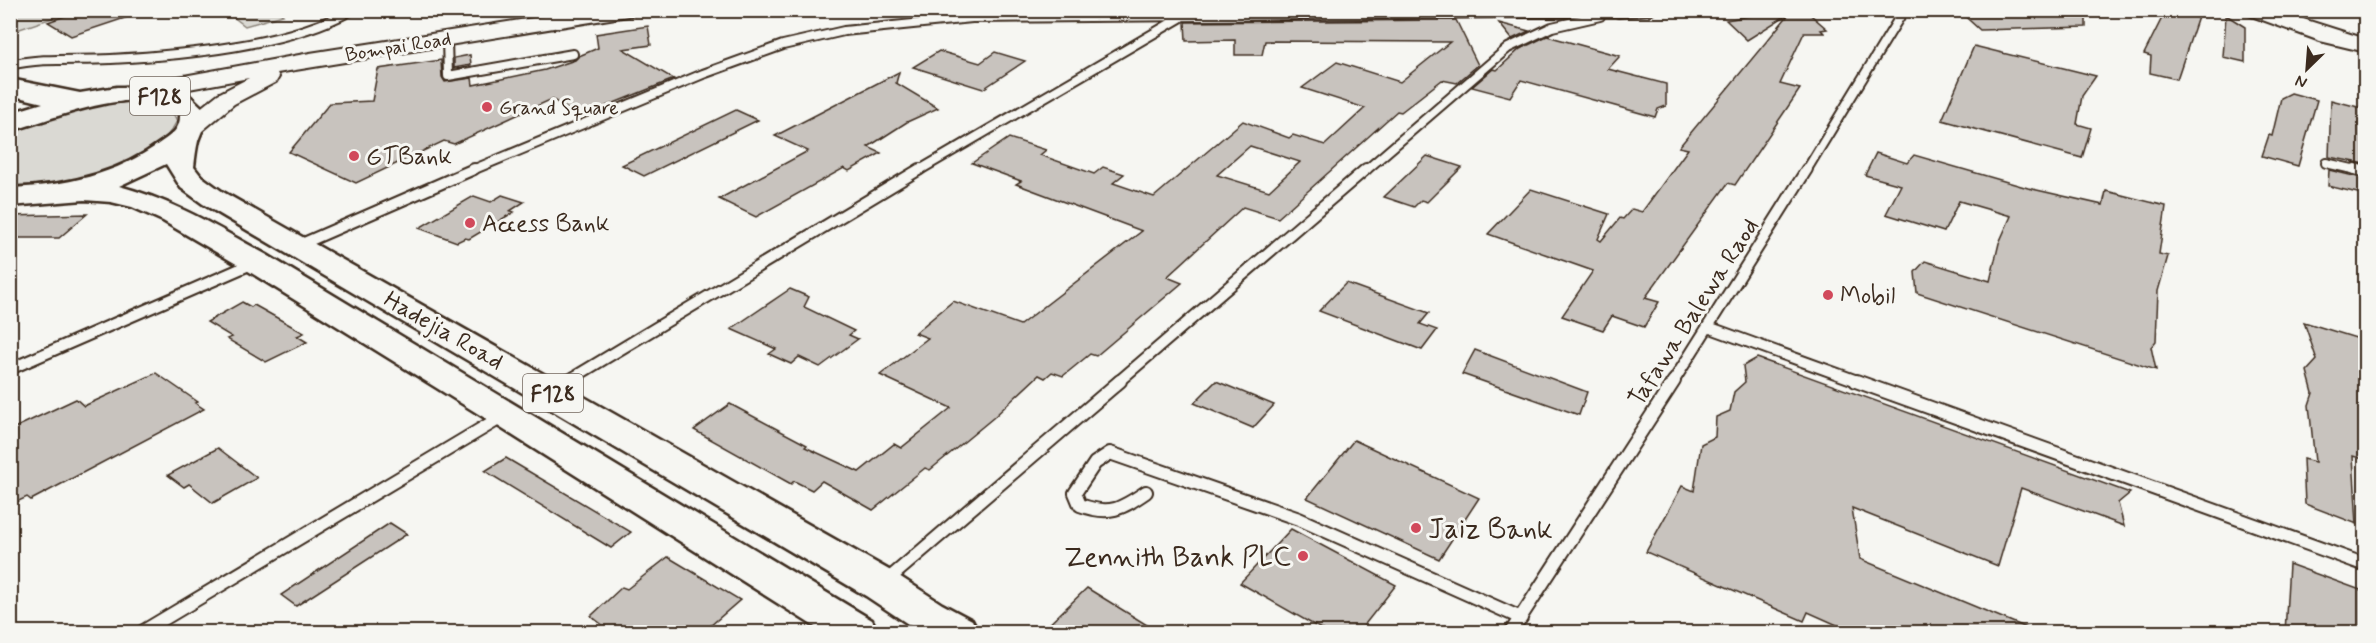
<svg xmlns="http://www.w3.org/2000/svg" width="2376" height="643" font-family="Mynerve,sans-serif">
  <rect width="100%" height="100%" fill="#f6f6f2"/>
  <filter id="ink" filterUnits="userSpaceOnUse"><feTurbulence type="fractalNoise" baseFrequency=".0167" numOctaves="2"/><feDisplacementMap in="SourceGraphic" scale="12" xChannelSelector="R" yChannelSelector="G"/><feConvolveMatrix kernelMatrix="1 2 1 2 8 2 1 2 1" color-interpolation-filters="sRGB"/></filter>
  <g filter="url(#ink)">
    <g fill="#dad9d3" stroke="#8a8278" stroke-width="1.5">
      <path d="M 11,10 L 73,10 L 73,11 L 11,32 Z"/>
      <path d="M 252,10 L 277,11 L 283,15 L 245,26 L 232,16 Z"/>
      <path d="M 137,100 C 155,103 169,102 177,121 C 153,169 60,187 11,185 L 11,131 C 47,110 95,102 137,100 Z"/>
    </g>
    <g fill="#c8c3be" stroke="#3b2a1e" stroke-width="1.5" fill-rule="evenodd">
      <path d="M 82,10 L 137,10 L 137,14 L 71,36 L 48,22 Z"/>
      <path d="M 1784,10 L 1805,10 L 1827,29 L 1821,30 L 1824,33 L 1804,33 L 1780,84 L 1800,89 L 1735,185 L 1728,183 L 1645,298 L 1659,302 L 1644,327 L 1612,316 L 1603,330 L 1562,316 L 1593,271 L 1488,234 L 1531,189 L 1609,214 L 1598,239 L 1601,241 L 1620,218 L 1623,219 L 1632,209 L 1642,212 L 1688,149 L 1679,147 L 1790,13 L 1747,40 L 1726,20 Z"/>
      <path d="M 1958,10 L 2086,10 L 2086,27 L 1980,30 Z"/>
      <path d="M 2199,14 L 2177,79 L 2150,73 L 2151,56 L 2144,54 L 2163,16 Z"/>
      <path d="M 2226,15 L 2245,27 L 2245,62 L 2223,57 Z"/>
      <path d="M 1456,20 L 1478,65 L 1457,83 L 1442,80 L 1401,112 L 1397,111 L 1278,218 L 1243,207 L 1167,277 L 1182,283 L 1096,356 L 1090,354 L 1063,376 L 1052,372 L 1045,378 L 1039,375 L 993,418 L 930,470 L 925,468 L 873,510 L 822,481 L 812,490 L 794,481 L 791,484 L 694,430 L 730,404 L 807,445 L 805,447 L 859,472 L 894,444 L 901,448 L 951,408 L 880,375 L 928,338 L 915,333 L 953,301 L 1020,325 L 1142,231 L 1016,184 L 1021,181 L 972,163 L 1009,138 L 1046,150 L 1040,155 L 1094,174 L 1103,167 L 1124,174 L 1113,183 L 1154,197 L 1243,121 L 1289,138 L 1293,135 L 1325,145 L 1365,108 L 1302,88 L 1337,62 L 1400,82 L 1450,42 L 1265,41 L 1262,55 L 1235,55 L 1235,40 L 1186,41 L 1185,22 ZM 1250,146 L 1300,162 L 1269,191 L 1217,175 Z"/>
      <path d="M 1499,23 L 1529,31 L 1512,39 Z"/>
      <path d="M 648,26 L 651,45 L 623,49 L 674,79 L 579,117 L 552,99 L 454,144 L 444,141 L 356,183 L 289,152 L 330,103 L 372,101 L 378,69 L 441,60 L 442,77 L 445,82 L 472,78 L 473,85 L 545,70 L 575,60 L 579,56 L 598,48 L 596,34 Z"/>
      <path d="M 1547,36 L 1620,56 L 1608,69 L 1666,84 L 1666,106 L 1658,109 L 1655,117 L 1521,80 L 1510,97 L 1472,87 L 1493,69 L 1497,70 L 1520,49 Z"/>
      <path d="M 1974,46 L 2096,76 L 2082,96 L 2077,124 L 2091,128 L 2082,158 L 1942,120 Z"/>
      <path d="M 939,51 L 980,63 L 995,52 L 1025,61 L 983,89 L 913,67 Z"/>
      <path d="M 470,55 L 471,65 L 454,68 L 454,58 Z"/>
      <path d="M 899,72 L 896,83 L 938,108 L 907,122 L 868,147 L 881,153 L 849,171 L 844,168 L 756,217 L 719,199 L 808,151 L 775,136 Z"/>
      <path d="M 2291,93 L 2317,100 L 2298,166 L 2262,156 L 2269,135 L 2272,136 L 2281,98 Z"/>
      <path d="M 2331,100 L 2366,109 L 2366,164 L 2329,157 Z"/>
      <path d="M 736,110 L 758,120 L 644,176 L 622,165 Z"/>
      <path d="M 1876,153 L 1907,163 L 1914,155 L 2028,188 L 2103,205 L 2106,191 L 2166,206 L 2159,254 L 2168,256 L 2158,291 L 2156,341 L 2151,347 L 2156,370 L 1917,293 L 1915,272 L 1925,261 L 1990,281 L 1999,243 L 2011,216 L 1959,201 L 1944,232 L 1886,214 L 1901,185 L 1865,175 Z"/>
      <path d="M 1427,156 L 1462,167 L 1427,202 L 1421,200 L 1414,207 L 1384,197 Z"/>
      <path d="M 2329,170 L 2366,179 L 2366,195 L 2328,186 Z"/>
      <path d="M 502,195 L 524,202 L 510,211 L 514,212 L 469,239 L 465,238 L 457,242 L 419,228 L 474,196 L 491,202 Z"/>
      <path d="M 87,214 L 59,238 L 10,238 L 10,216 Z"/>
      <path d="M 1346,283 L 1429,313 L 1420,324 L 1437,330 L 1422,350 L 1319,311 Z"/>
      <path d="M 790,289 L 809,297 L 804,307 L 854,331 L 849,335 L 858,339 L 820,367 L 799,357 L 791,364 L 769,354 L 776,349 L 731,329 Z"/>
      <path d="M 242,302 L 251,307 L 254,305 L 304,333 L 297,336 L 307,342 L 266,362 L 227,339 L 232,337 L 207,322 Z"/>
      <path d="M 2304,322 L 2366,341 L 2366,460 L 2353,456 L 2357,524 L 2305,504 L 2303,459 L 2315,462 L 2309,405 L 2313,393 L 2307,371 L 2317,360 Z"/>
      <path d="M 1475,350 L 1587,392 L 1579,415 L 1462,374 Z"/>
      <path d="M 1757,358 L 2130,493 L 2118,503 L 2124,526 L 2021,488 L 1998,566 L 1852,508 L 1860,559 L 2039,633 L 1855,633 L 1808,612 L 1804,621 L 1646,552 L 1682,486 L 1694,491 L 1701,444 L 1715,437 L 1716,417 L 1730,411 L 1734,392 L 1745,382 L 1743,366 Z"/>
      <path d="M 156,373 L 198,402 L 195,403 L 204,409 L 31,500 L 27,497 L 10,505 L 10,430 L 76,399 L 84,406 Z"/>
      <path d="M 1216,381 L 1274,405 L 1253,428 L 1194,403 Z"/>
      <path d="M 1354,440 L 1479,498 L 1439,559 L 1307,498 Z"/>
      <path d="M 218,448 L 257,478 L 213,503 L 189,484 L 184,487 L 168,475 Z"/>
      <path d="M 506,458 L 631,532 L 611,548 L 485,471 Z"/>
      <path d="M 390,523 L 407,534 L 296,606 L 281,595 Z"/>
      <path d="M 1291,529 L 1396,585 L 1358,633 L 1328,633 L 1240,583 Z"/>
      <path d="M 668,557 L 740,600 L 702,633 L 613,633 L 591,616 L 622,587 L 627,589 Z"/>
      <path d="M 2289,564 L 2366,592 L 2366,633 L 2285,633 Z"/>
      <path d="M 1087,588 L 1160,633 L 1040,633 Z"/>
    </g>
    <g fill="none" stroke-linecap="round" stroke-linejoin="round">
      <defs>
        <g id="lane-far2">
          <path d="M 1618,13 L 1651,10"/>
          <path d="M 447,39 L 448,76 L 573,54"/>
          <path d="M 10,65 C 44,57 77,61 111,59 C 184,55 287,46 352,10"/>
          <path d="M 2326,163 L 2361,171"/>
          <path d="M 470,171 L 703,74 L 783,45 L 844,31 L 972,18 L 1623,12"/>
          <path d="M 918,171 L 1180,18"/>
          <path d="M 1365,171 L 1508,48 L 1552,27 L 1600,16"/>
          <path d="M 1806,171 L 1904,10"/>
        </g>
        <g id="lane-far1">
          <path d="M 2355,169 L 2366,172"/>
          <path d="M 297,246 L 474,169"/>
          <path d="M 1708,327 L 1860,382"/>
          <path d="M 10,369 L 256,262"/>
          <path d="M 566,382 L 920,169"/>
          <path d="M 1118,382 L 1366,169"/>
          <path d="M 1673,382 L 1807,169"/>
        </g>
        <g id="lane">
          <path d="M 1856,381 L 2366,565"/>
          <path d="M 551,391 L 568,381"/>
          <path d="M 1146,492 C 1121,509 1110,516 1080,505 L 1075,493 L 1095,463 L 1110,453 L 1299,519 L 1521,618"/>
          <path d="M 884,583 L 1120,381"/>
          <path d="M 142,632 L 505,415"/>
          <path d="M 1511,632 L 1674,381"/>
        </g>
        <g id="secondary">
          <path d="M 584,10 L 638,10 L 635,14 L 628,16 L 277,73 L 279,77 L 276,82 L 234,104 L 202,131 L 193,133 L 184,131 L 181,126 L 184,121 L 218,94 L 249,78 L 118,102 L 110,100 L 106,95 L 110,90 L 118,88 L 310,53 Z"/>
          <path d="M 2243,10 L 2275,10 L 2366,39 L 2366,52 L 2320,41 L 2246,14 Z"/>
        </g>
        <path id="primary" d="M 10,79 L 80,93 L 117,87 L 160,87 L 189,95 L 206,111 C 207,124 202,129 198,141 C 196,149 195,158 194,167 L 201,176 L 223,192 L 896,574 L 942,604 L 972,620 L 978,632 L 920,632 L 866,596 L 203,204 L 181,188 L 166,164 L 119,186 C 173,200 219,228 267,255 L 872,620 L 878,632 L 823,632 L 493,423 L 245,269 L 163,221 L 132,207 L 111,202 L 84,200 L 10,206 L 10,188 C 64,186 117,175 161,142 C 173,134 181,128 180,113 C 141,80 52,120 10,131 L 10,113 L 43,103 L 10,95 Z"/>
      </defs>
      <use href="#lane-far2" stroke="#3b2a1e" stroke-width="12"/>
      <use href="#lane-far1" stroke="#3b2a1e" stroke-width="14"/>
      <use href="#lane" stroke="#3b2a1e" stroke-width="16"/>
      <use href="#secondary" stroke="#3b2a1e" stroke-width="4"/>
      <use href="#primary" stroke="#3b2a1e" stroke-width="5"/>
      <use href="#lane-far2" stroke="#f6f6f2" stroke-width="8"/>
      <use href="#lane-far1" stroke="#f6f6f2" stroke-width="10"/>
      <use href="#lane" stroke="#f6f6f2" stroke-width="12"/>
      <use href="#secondary" fill="#f6f6f2" fill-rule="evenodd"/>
      <use href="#primary" fill="#f6f6f2" fill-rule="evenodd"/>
    </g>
  </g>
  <g fill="#d1495b" stroke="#f6f6f2" stroke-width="2">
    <circle cx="487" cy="107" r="6"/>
    <circle cx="354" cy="156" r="6"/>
    <circle cx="470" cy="223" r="6"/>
    <circle cx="1828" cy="295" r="6"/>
    <circle cx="1416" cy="528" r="6"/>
    <circle cx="1303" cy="556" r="6"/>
  </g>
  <g text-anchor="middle" stroke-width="6" stroke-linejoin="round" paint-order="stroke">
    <g font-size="20" fill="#3b2a1e" stroke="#f6f6f2">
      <text transform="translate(398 46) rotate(-9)" y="7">Bompai Road</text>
    </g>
    <g font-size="20" fill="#3b2a1e" stroke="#f6f6f2" text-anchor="start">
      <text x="499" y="114">Grand Square</text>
    </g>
    <g fill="#f6f6f2" stroke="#73675e" stroke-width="1.5">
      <rect x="130" y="77" width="60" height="38" rx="4.5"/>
      <rect x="523" y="374" width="60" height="38" rx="4.5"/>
    </g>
    <g font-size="22" font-weight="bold" fill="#3b2a1e">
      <text x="160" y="104">F128</text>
      <text x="553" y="401">F128</text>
    </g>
    <g font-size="24" fill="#3b2a1e" stroke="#f6f6f2" text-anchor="start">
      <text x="366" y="164">GTBank</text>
      <text x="482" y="231">Access Bank</text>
      <text x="1840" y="303">Mobil</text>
    </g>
    <g font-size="24" fill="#3b2a1e" stroke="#f6f6f2">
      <text transform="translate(1693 312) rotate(-57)" y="8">Tafawa Balewa Raod</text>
      <text transform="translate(444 330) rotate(30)" y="8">Hadejia Road</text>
    </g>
    <g font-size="28" fill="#3b2a1e" stroke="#f6f6f2" text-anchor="start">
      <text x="1428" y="538">Jaiz Bank</text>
      <text x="1291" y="566" text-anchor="end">Zennith Bank PLC</text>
    </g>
  </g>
  <rect width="2376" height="643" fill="none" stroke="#f6f6f2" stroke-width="36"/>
  <rect x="18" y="18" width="2340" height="607" fill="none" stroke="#3b2a1e" stroke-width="2" filter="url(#ink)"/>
  <g transform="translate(2307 69) rotate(205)" stroke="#f6f6f2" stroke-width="4.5" paint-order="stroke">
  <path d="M0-4.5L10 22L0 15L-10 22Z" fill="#3b2a1e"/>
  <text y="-9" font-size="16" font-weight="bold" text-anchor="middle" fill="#3b2a1e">N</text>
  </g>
</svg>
